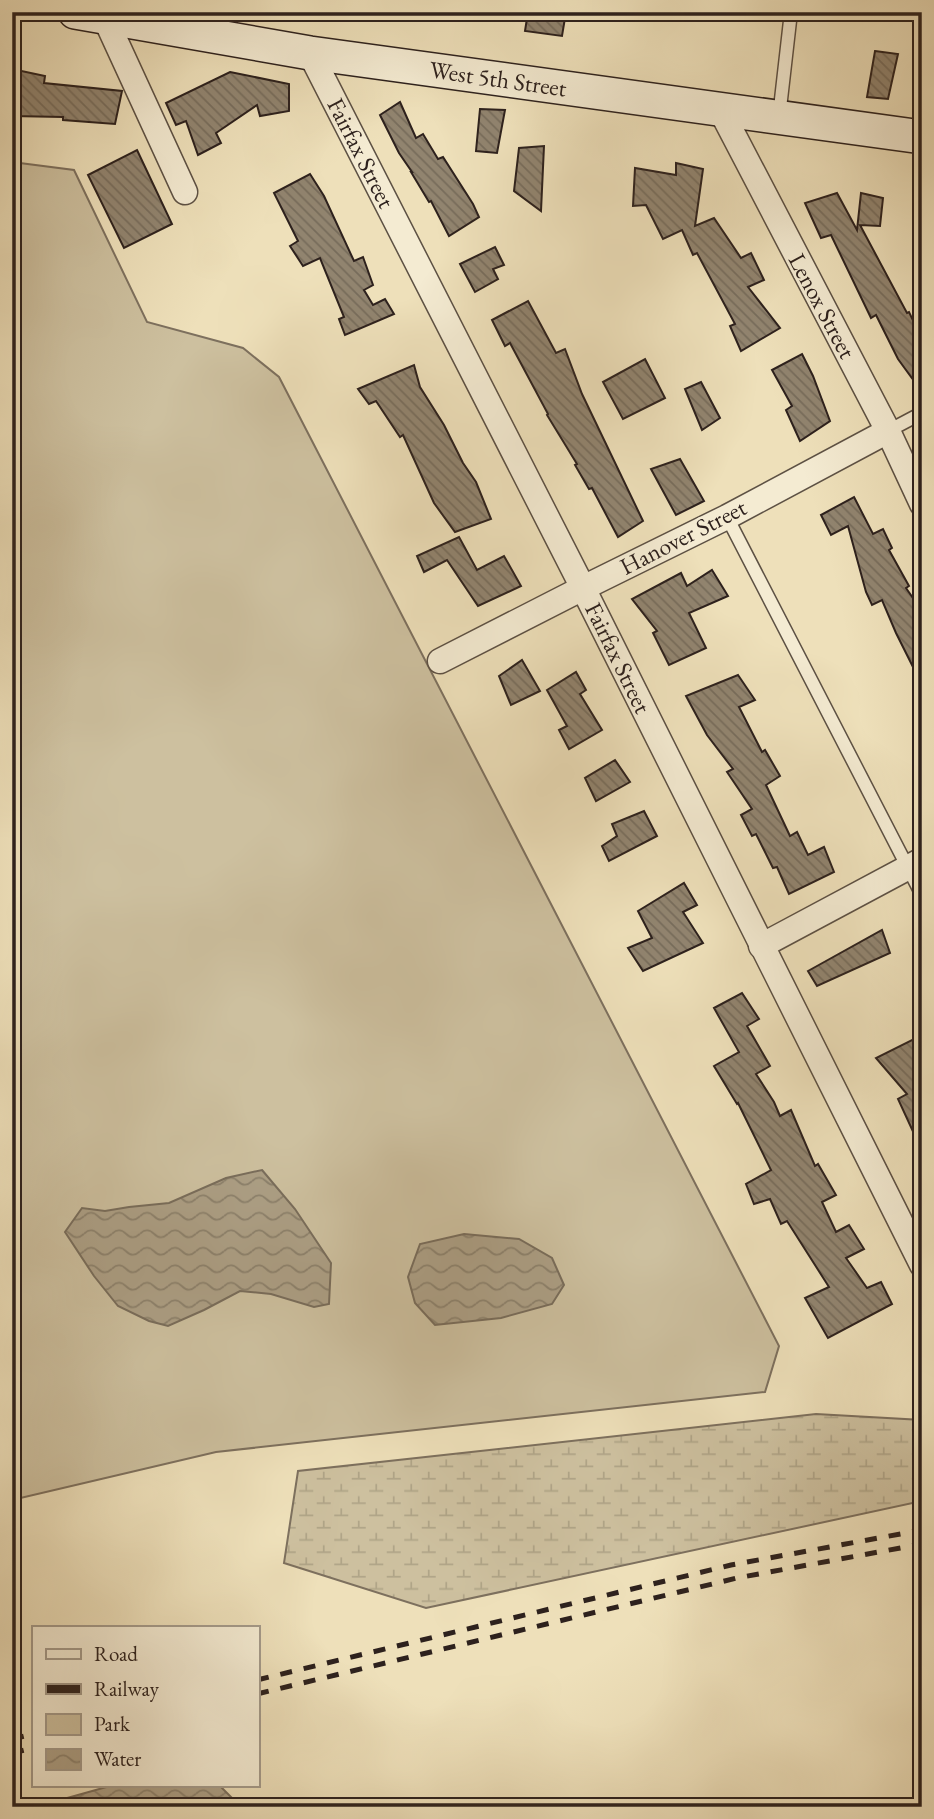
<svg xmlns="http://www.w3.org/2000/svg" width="934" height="1819" font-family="'EB Garamond',serif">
  <defs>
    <pattern id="wetland-marsh" width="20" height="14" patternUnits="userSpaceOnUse" patternTransform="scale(1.75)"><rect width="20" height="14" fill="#cdc09f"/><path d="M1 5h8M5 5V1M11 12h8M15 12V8" fill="none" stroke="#b0a588"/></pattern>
    <pattern id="water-waves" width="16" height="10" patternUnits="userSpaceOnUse" patternTransform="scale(1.75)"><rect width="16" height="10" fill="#ac9f85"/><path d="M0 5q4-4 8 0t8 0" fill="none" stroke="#8c816c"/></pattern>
    <pattern id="building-back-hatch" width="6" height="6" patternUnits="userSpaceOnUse" patternTransform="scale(1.75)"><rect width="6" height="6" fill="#91846f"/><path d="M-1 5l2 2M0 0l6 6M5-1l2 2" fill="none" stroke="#776c5b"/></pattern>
  </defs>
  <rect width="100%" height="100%" fill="#eee0ba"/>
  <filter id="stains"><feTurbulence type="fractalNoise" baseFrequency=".00286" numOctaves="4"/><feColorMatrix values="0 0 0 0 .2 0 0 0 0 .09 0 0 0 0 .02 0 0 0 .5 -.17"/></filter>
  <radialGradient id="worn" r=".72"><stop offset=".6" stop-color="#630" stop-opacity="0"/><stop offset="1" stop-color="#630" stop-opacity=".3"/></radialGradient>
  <path fill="#cdc09f" stroke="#7d705e" stroke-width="2" d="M 12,162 L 74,170 L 147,322 L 243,348 L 279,377 L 779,1346 L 765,1392 L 216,1452 L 12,1500 Z"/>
  <path fill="url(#wetland-marsh)" stroke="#7d705e" stroke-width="2" d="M 816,1414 L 922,1420 L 922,1501 L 426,1608 L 284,1563 L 298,1471 Z"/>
  <g fill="url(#water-waves)" stroke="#796d5b" stroke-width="2">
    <path d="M 262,1170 L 295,1209 L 331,1263 L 329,1304 L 314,1307 L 271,1294 L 240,1291 L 204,1310 L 168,1326 L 149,1321 L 118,1306 L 94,1276 L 65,1232 L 82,1208 L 105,1211 L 129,1207 L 169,1203 L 226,1178 Z"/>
    <path d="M 464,1234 L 519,1239 L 552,1258 L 564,1285 L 552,1304 L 501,1318 L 435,1325 L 415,1303 L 408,1277 L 420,1244 Z"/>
    <path d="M 110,1786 L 220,1786 L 241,1807 L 35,1807 Z"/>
  </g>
  <g fill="url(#building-back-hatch)" stroke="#2d211d" stroke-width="2">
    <path d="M 528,12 L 566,12 L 562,36 L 525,31 Z"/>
    <path d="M 875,51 L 898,54 L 888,99 L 867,97 Z"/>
    <path d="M 12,69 L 45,76 L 44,83 L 122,91 L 115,124 L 63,120 L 63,117 L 12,116 Z"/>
    <path d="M 230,72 L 289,84 L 289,111 L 260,116 L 257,105 L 216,133 L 221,143 L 198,155 L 186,121 L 176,125 L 166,103 Z"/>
    <path d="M 400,102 L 416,138 L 423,134 L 438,159 L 443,157 L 473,204 L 479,217 L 449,236 L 431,201 L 429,202 L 411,172 L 412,172 L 399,153 L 380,115 Z"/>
    <path d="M 480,109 L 505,110 L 497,153 L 476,151 Z"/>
    <path d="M 544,146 L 541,211 L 514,191 L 519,148 Z"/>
    <path d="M 137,150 L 172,224 L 124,248 L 88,175 Z"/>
    <path d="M 676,163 L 703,169 L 695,226 L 714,218 L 741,258 L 751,253 L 764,280 L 748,287 L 780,328 L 741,351 L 730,326 L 735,324 L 697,253 L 693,255 L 682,230 L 663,239 L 646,205 L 633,206 L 635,168 L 676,175 Z"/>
    <path d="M 310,174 L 324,196 L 354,261 L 363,257 L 373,285 L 364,290 L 373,305 L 385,299 L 394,314 L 345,335 L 339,319 L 344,317 L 320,258 L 303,266 L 290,246 L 298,241 L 274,193 Z"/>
    <path d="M 837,193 L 857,230 L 861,193 L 883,198 L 880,226 L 860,225 L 907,313 L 909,312 L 922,339 L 922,392 L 898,359 L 876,315 L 871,318 L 831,235 L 821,238 L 805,203 Z"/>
    <path d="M 495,247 L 504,265 L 493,269 L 498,279 L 475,292 L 460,264 Z"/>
    <path d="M 528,301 L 556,353 L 565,349 L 582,394 L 643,521 L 618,537 L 592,488 L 589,489 L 575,465 L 577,464 L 547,415 L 548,414 L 510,343 L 505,346 L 492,320 Z"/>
    <path d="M 802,354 L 813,376 L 830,421 L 800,441 L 786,410 L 792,406 L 772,370 Z"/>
    <path d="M 645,359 L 665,398 L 623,419 L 603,382 Z"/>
    <path d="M 414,365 L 420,387 L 444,425 L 463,463 L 476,482 L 491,519 L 455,532 L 434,503 L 403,435 L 400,437 L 376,401 L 369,404 L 358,389 Z"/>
    <path d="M 701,382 L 720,418 L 702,430 L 685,389 Z"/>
    <path d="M 680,459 L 704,501 L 676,515 L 651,469 Z"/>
    <path d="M 854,497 L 873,534 L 883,529 L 892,548 L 889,550 L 909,586 L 906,588 L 922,611 L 922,685 L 896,633 L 882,600 L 872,605 L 866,592 L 848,526 L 831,535 L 821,515 Z"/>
    <path d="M 459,537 L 477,570 L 504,556 L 521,586 L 478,606 L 447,560 L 424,572 L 417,556 Z"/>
    <path d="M 712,570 L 728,596 L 689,613 L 706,648 L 669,665 L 653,633 L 657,631 L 632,599 L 681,573 L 687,586 Z"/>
    <path d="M 522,660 L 540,691 L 511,705 L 499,676 Z"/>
    <path d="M 576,672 L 586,690 L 580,694 L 602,730 L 569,749 L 559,730 L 567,726 L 547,690 Z"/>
    <path d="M 738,675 L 755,700 L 739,707 L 762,752 L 765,750 L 780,776 L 766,785 L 790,836 L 797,832 L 808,855 L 824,847 L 834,872 L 789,894 L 777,867 L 773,868 L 756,834 L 752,836 L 741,815 L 752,809 L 727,772 L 733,769 L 707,735 L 686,696 Z"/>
    <path d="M 615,760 L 630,782 L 596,801 L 585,778 Z"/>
    <path d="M 644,811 L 657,836 L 609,861 L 602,846 L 617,836 L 612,824 Z"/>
    <path d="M 684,883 L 697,905 L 683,912 L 703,943 L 643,971 L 628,948 L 652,938 L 638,911 Z"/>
    <path d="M 882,930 L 890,953 L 817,986 L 808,971 Z"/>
    <path d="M 742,993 L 759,1019 L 747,1026 L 770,1066 L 756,1074 L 774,1102 L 780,1116 L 791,1110 L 815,1166 L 818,1164 L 836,1195 L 822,1202 L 836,1232 L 849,1225 L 864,1249 L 846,1258 L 867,1288 L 881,1282 L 892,1304 L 828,1338 L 805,1298 L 829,1287 L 787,1221 L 781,1224 L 770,1199 L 754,1204 L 746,1184 L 771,1170 L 738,1103 L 737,1104 L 714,1066 L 739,1052 L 714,1008 Z"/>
    <path d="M 922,1035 L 922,1151 L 898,1099 L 907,1094 L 876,1058 Z"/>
  </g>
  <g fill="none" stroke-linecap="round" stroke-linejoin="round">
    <defs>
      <g id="lane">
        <path d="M 779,117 L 791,12"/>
        <path d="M 888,431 L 922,413"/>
        <path d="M 727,517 L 922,895"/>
      </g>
      <g id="street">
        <path d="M 105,18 L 185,192"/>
        <path d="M 310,53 L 583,588 L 922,1265"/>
        <path d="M 720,109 L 888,431 L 922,504"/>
        <path d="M 440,661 L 583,588 L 727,517 L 888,431"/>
        <path d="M 761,946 L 922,860"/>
      </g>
      <path id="secondary" d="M 75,12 L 310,53 L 922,137"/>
    </defs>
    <use href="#lane" stroke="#5d5144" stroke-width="15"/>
    <use href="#street" stroke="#5d5144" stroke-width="27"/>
    <use href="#secondary" stroke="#2d211d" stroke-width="36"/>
    <use href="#lane" stroke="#f4ebd2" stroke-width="12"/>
    <use href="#street" stroke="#f4ebd2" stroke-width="24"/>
    <use href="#secondary" stroke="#f4ebd2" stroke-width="33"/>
    <g stroke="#2d211d" stroke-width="5" stroke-dasharray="12 12" stroke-linecap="butt">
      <path d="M 257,1680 L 731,1565 L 922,1530"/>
      <path d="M 257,1694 L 737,1578 L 922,1544"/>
      <path d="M 12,1739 L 33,1734"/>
      <path d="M 12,1753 L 33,1748"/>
    </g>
  </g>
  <g text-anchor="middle" stroke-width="5" stroke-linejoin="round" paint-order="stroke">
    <g font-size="24" fill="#2d211d" stroke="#f4ebd2">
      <text transform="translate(498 79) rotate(8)" y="8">West 5th Street</text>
      <text transform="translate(361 153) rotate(63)" y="8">Fairfax Street</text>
      <text transform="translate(822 306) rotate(62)" y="8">Lenox Street</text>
      <text transform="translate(683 537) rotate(-27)" y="8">Hanover Street</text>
      <text transform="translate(618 658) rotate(64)" y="8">Fairfax Street</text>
    </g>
  </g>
  <rect width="934" height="1819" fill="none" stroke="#eee0ba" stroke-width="42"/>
  <rect x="14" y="14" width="906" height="1791" fill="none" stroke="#2d211d" stroke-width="3.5"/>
  <rect x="21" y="21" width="892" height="1777" fill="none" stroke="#2d211d" stroke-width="2"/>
  <rect x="32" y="1626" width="228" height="161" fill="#f4ebd2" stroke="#a49a8a" stroke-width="2"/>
  <rect x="46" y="1649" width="35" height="10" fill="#f4ebd2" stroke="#a49a8a" stroke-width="2"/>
  <text x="94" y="1661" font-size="21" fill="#2d211d">Road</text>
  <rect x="46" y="1684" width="35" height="10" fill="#2d211d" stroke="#a49a8a" stroke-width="2"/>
  <text x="94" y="1696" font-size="21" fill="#2d211d">Railway</text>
  <rect x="46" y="1714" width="35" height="21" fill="#cdc09f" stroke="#a49a8a" stroke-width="2"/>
  <text x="94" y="1731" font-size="21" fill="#2d211d">Park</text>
  <rect x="46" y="1749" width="35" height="21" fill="url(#water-waves)" stroke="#a49a8a" stroke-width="2"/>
  <text x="94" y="1766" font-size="21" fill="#2d211d">Water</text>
  <rect width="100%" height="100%" filter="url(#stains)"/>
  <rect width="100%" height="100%" fill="url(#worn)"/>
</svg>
